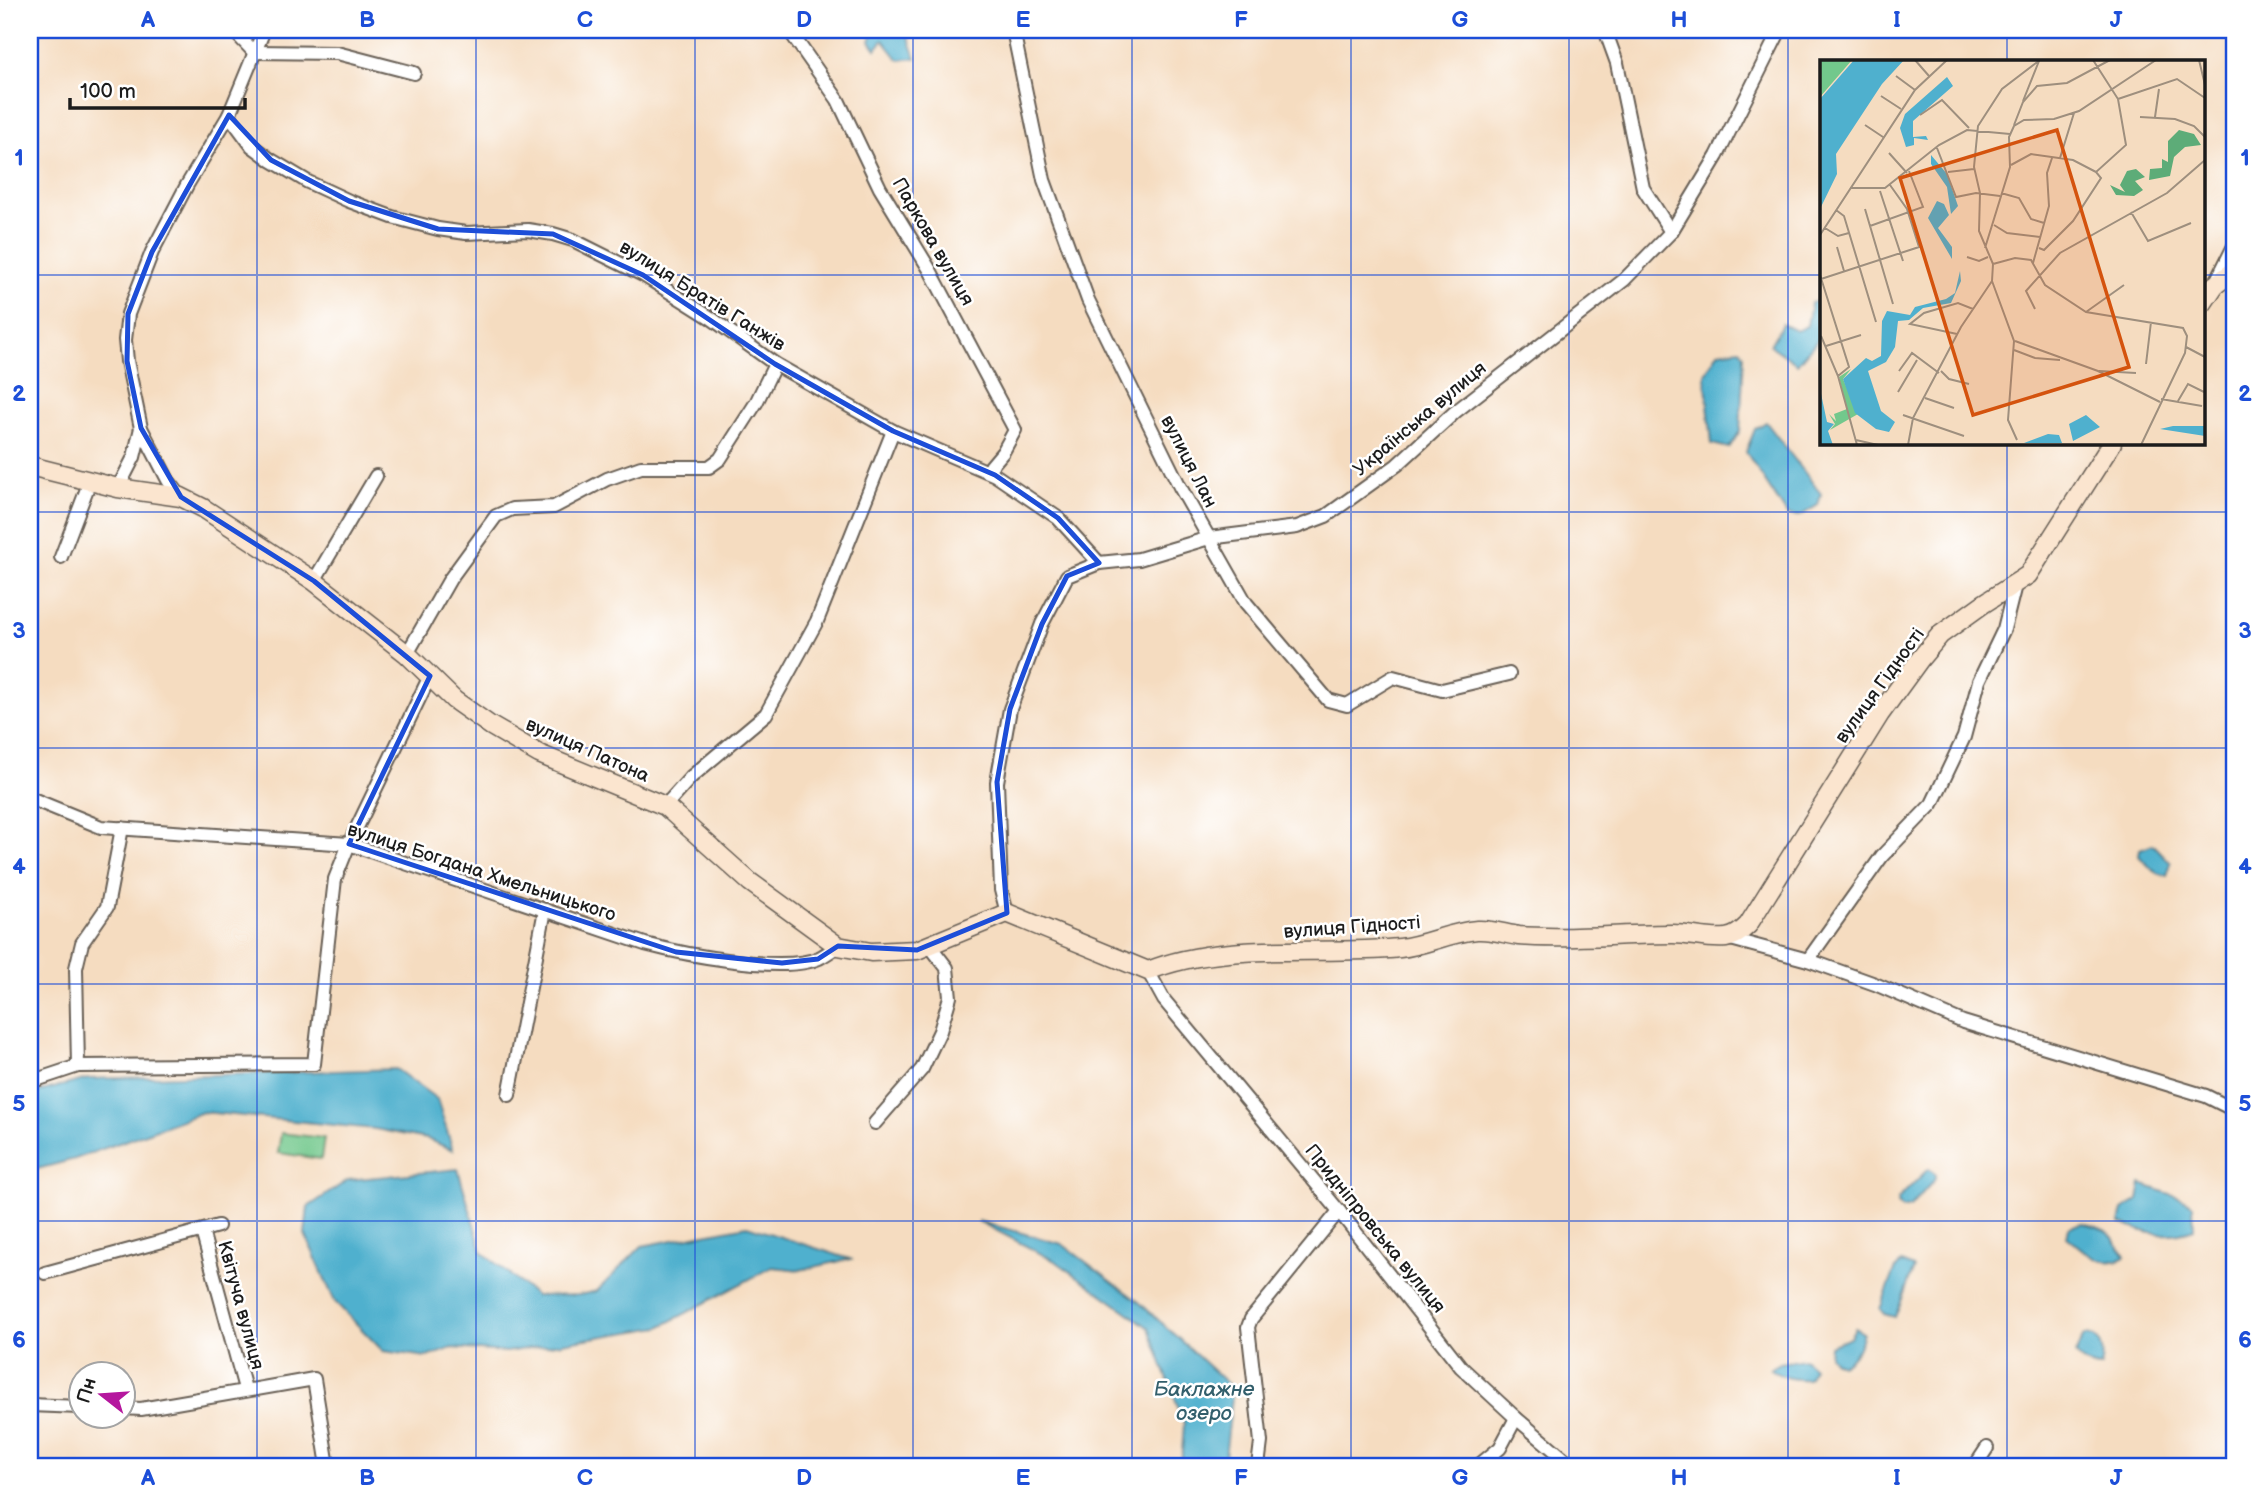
<svg xmlns="http://www.w3.org/2000/svg" width="2264" height="1496" font-family="'Balsamiq Sans',sans-serif">
  <rect width="100%" height="100%" fill="#fff"/>
  <filter id="ink" filterUnits="userSpaceOnUse"><feTurbulence type="fractalNoise" baseFrequency=".0143" numOctaves="2"/><feDisplacementMap in="SourceGraphic" scale="14" xChannelSelector="R" yChannelSelector="G"/><feConvolveMatrix kernelMatrix="1 2 1 2 8 2 1 2 1" color-interpolation-filters="sRGB"/></filter>
  <filter id="wash" filterUnits="userSpaceOnUse"><feTurbulence type="fractalNoise" baseFrequency=".00686" numOctaves="4" result="noise"/><feDisplacementMap in="SourceGraphic" scale="28" xChannelSelector="R" yChannelSelector="G"/><feGaussianBlur stdDeviation="1.57" result="paint"/><feColorMatrix in="noise" values="0 0 0 0 0 0 0 0 0 0 0 0 0 0 0 0 0 1.4 0 .05"/><feComposite in="paint" operator="in"/></filter>
  <g filter="url(#wash)">
    <rect width="100%" height="100%" fill="#f5dcc0"/>
    <path fill="#72c88c" stroke="#477254" stroke-width="2" d="M 281,1133 L 324,1138 L 321,1159 L 278,1153 Z"/>
    <g fill="#4fb0ce" stroke="#366675" stroke-width="2">
      <path d="M 874,30 L 906,30 L 916,58 L 899,60 L 883,40 L 876,49 L 870,41 Z"/>
      <path d="M 1820,300 L 1821,336 L 1797,364 L 1770,345 L 1782,324 L 1796,331 L 1807,326 L 1811,303 Z"/>
      <path d="M 1740,349 L 1744,355 L 1740,431 L 1729,448 L 1712,444 L 1705,374 L 1718,352 Z"/>
      <path d="M 1766,422 L 1821,494 L 1818,505 L 1800,516 L 1787,515 L 1746,452 L 1755,429 Z"/>
      <path d="M 2153,844 L 2171,863 L 2167,875 C 2156,876 2147,864 2139,856 L 2140,849 Z"/>
      <path d="M 396,1069 L 437,1099 L 453,1150 L 427,1139 L 375,1129 L 203,1112 L 75,1159 L 30,1171 L 30,1094 L 88,1079 Z"/>
      <path d="M 458,1169 L 482,1252 L 536,1296 L 579,1295 L 597,1291 L 642,1246 L 747,1226 L 850,1259 L 800,1270 L 772,1267 L 660,1327 L 506,1352 L 452,1348 L 427,1357 L 383,1351 L 335,1302 L 305,1234 L 308,1207 L 348,1180 Z"/>
      <path d="M 1928,1169 L 1935,1174 L 1935,1179 L 1910,1207 L 1902,1209 L 1897,1204 L 1898,1199 Z"/>
      <path d="M 2141,1184 L 2179,1197 L 2193,1205 L 2194,1229 C 2167,1239 2146,1234 2120,1223 L 2123,1210 L 2138,1200 Z"/>
      <path d="M 978,1221 L 1062,1244 L 1139,1302 L 1233,1389 L 1224,1466 L 1181,1466 L 1184,1424 L 1149,1328 L 1057,1262 Z"/>
      <path d="M 2082,1223 C 2108,1228 2112,1233 2125,1257 C 2099,1270 2087,1252 2067,1237 L 2069,1227 Z"/>
      <path d="M 1901,1263 L 1914,1268 L 1895,1317 L 1884,1314 L 1880,1309 L 1896,1268 Z"/>
      <path d="M 1855,1328 L 1863,1333 C 1859,1347 1855,1358 1841,1365 L 1834,1362 L 1829,1356 L 1830,1346 L 1850,1337 Z"/>
      <path d="M 2084,1335 C 2102,1335 2105,1352 2101,1367 C 2091,1367 2081,1362 2075,1354 Z"/>
      <path d="M 1804,1359 L 1814,1368 L 1808,1379 C 1793,1380 1783,1378 1770,1369 L 1780,1363 Z"/>
    </g>
  </g>
  <g filter="url(#ink)">
    <g fill="none" stroke-linecap="round" stroke-linejoin="round">
      <defs>
        <g id="street">
          <path d="M 233,30 L 254,52"/>
          <path d="M 789,30 L 838,100 L 880,188 L 930,270 L 1015,430 L 1003,452 L 987,471"/>
          <path d="M 1013,30 L 1044,180 L 1088,300 L 1180,487 L 1246,603 L 1328,700 L 1347,705 L 1393,677 L 1442,690 L 1509,674"/>
          <path d="M 1605,30 L 1617,63 L 1643,188 L 1671,232"/>
          <path d="M 254,52 L 337,53 L 414,73"/>
          <path d="M 229,115 L 252,146 L 271,160 L 308,182 L 349,201 L 392,217 L 438,229 L 466,233 L 528,230 L 553,234 L 573,240 L 643,275 L 711,318 L 775,364 L 893,431 L 995,475 L 1058,518 L 1099,563"/>
          <path d="M 2216,282 L 2234,246"/>
          <path d="M 118,488 L 134,457 L 141,428"/>
          <path d="M 181,497 L 168,480 L 141,428 L 127,361 L 125,340 L 128,314 L 152,252 L 187,185 L 229,115 L 264,30"/>
          <path d="M 61,557 L 90,481"/>
          <path d="M 314,581 L 376,476"/>
          <path d="M 407,654 L 450,579 L 496,516 L 512,509 L 554,507 L 607,479 L 641,467 L 709,467 L 720,459 L 756,403 L 775,364"/>
          <path d="M 30,798 L 101,827 L 349,844 L 645,944 C 682,954 784,974 819,958 C 825,955 832,950 838,946"/>
          <path d="M 665,806 L 691,777 L 766,714 L 817,621 L 893,431"/>
          <path d="M 1007,913 L 1001,890 L 997,782 L 1010,709 L 1042,624 L 1067,576 L 1099,563 L 1139,559 L 1209,538 L 1297,527 L 1326,516 L 1397,465 L 1455,412 L 1624,280 L 1671,232 L 1717,156 L 1780,30"/>
          <path d="M 1727,938 L 1808,960 L 1875,984 L 1963,1022 L 2206,1096 L 2234,1110"/>
          <path d="M 1808,960 L 1882,856 L 1932,804 L 1964,737 L 1979,681 L 2004,629 L 2015,585"/>
          <path d="M 1148,971 L 1164,1000 L 1339,1211 L 1461,1367 L 1516,1418 L 1573,1466"/>
          <path d="M 78,1066 L 76,968 L 82,943 L 107,907 L 122,828"/>
          <path d="M 30,1082 L 78,1066 L 314,1064 L 335,879 L 349,844 L 430,676"/>
          <path d="M 509,1095 L 545,910"/>
          <path d="M 875,1123 L 922,1069 L 940,1031 L 950,997 L 947,968 L 930,946"/>
          <path d="M 202,1231 L 245,1389"/>
          <path d="M 45,1273 L 218,1226"/>
          <path d="M 30,1405 L 80,1407"/>
          <path d="M 122,1408 L 141,1409 L 314,1379 L 328,1466"/>
          <path d="M 1258,1466 L 1261,1442 L 1248,1327 L 1251,1319 L 1339,1211"/>
          <path d="M 1478,1466 L 1500,1448 L 1516,1418"/>
          <path d="M 1975,1466 L 1987,1448"/>
        </g>
        <g id="secondary">
          <path d="M 2203,303 L 2215,285 L 2234,271"/>
          <path d="M 30,466 L 118,488 L 181,497 L 203,508 L 314,581 L 407,654 L 454,700 L 491,726 L 539,754 L 665,806 L 750,882 L 838,946 L 871,952 L 917,950 L 1007,913 L 1148,971 C 1224,940 1319,956 1400,948 C 1427,945 1450,932 1477,930 C 1491,929 1505,934 1519,936 C 1571,940 1621,934 1673,934 C 1690,934 1709,940 1726,938 C 1735,937 1742,931 1748,925 L 1880,714 L 1920,659 L 1940,635 L 1983,604 L 2028,575 L 2112,443"/>
        </g>
      </defs>
      <use href="#street" stroke="#685f55" stroke-width="16"/>
      <use href="#secondary" stroke="#685f55" stroke-width="21"/>
      <use href="#street" stroke="#fff" stroke-width="12"/>
      <use href="#secondary" stroke="#fbe5cf" stroke-width="18"/>
    </g>
  </g>
  <path fill="none" stroke="#1d4ed8" stroke-width="5" stroke-linejoin="round" d="M 229,115 L 271,160 L 349,201 L 438,229 L 553,234 L 643,275 L 775,364 L 893,431 L 995,475 L 1058,518 L 1099,563 L 1067,576 L 1042,624 L 1010,709 L 997,782 L 1007,913 L 917,950 L 838,946 L 818,959 L 782,963 L 676,952 L 349,844 L 430,676 L 314,581 L 181,497 L 141,428 L 127,361 L 128,314 L 152,252 Z"/>
  <path fill="none" stroke="#1d4ed8" stroke-width="2" stroke-opacity="0.55" d="M 257,30 L 257,1466M 476,30 L 476,1466M 695,30 L 695,1466M 913,30 L 913,1466M 1132,30 L 1132,1466M 1351,30 L 1351,1466M 1569,30 L 1569,1466M 1788,30 L 1788,1466M 2007,30 L 2007,61M 30,275 L 1821,275M 2203,275 L 2234,275M 2007,443 L 2007,1466M 30,512 L 2234,512M 30,748 L 2234,748M 30,984 L 2234,984M 30,1221 L 2234,1221"/>
  <g text-anchor="middle" stroke-width="5" stroke-linejoin="round" paint-order="stroke">
    <g font-size="19" fill="#1c1c1c" stroke="#fff">
      <text transform="translate(934 241) rotate(60)" y="7">Паркова вулиця</text>
      <text transform="translate(703 295) rotate(32)" y="7">вулиця Братів Ганжів</text>
      <text transform="translate(1419 418) rotate(-40)" y="7">Українська вулиця</text>
      <text transform="translate(1190 461) rotate(63)" y="7">вулиця Лан</text>
      <text transform="translate(1879 685) rotate(-54)" y="7">вулиця Гідності</text>
      <text transform="translate(588 749) rotate(24)" y="7">вулиця Патона</text>
      <text transform="translate(482 871) rotate(18)" y="7">вулиця Богдана Хмельницького</text>
      <text transform="translate(1352 926) rotate(-4)" y="7">вулиця Гідності</text>
      <text transform="translate(1376 1228) rotate(51)" y="7">Придніпровська вулиця</text>
      <text transform="translate(242 1305) rotate(75)" y="7">Квітуча вулиця</text>
    </g>
    <g font-size="21" font-style="italic" fill="#335f6c" stroke="#fff">
      <text x="1204" y="1396">Баклажне<tspan x="1204" dy="24">озеро</tspan></text>
    </g>
  </g>
  <g transform="translate(1820 60)">
    <rect width="385" height="385" fill="#f5dcc0"/>
    <path d="M 0,0 L 32,0 L 0,37 ZM 31,309 L 23,319 L 38,354 L 10,370 L 15,364 L 9,354 L 16,361 L 14,354 L 27,349 L 19,317 Z" fill="#72c88c"/>
    <path d="M 359,70 L 374,74 L 381,85 L 365,87 L 354,97 L 350,116 L 329,120 L 330,109 L 342,108 L 342,99 L 348,102 L 348,81 ZM 316,109 L 325,117 L 315,121 L 323,130 L 314,136 L 296,135 L 290,125 L 305,132 L 300,125 L 307,111 Z" fill="#5dac78"/>
    <path d="M 34,0 L 84,0 L 62,24 L 16,94 L 17,114 L 0,149 L 0,39 ZM 127,17 L 133,26 L 93,61 L 93,77 L 106,76 L 108,80 L 94,78 L 94,85 L 86,87 L 80,68 L 85,54 ZM 111,95 L 127,114 L 138,146 L 131,154 L 127,127 L 111,104 ZM 117,141 L 124,144 L 129,155 L 118,168 L 132,187 L 132,199 L 108,158 ZM 140,211 L 141,221 L 131,243 L 103,248 L 89,260 L 78,261 L 75,287 L 66,302 L 48,311 L 61,351 L 75,362 L 69,372 L 56,369 L 35,353 L 23,319 L 46,298 L 52,301 L 61,296 L 62,261 L 67,251 L 90,255 L 95,247 L 126,239 L 135,233 ZM 0,329 L 7,362 L 14,364 L 8,371 L 13,385 L 0,385 ZM 266,355 L 280,367 L 253,381 L 249,364 ZM 353,366 L 385,366 L 385,376 L 340,369 ZM 228,374 L 239,375 L 242,383 L 204,383 Z" fill="#4fb0ce"/>
    <path fill="none" stroke="#9e8f7e" stroke-width="2" d="M 95,0 L 109,16M 379,0 L 385,25M 76,16 L 95,30M 61,36 L 81,49M 298,39 L 357,19 L 385,38M 203,41 L 219,1M 100,55 L 122,40 L 149,68M 320,57 L 355,59 L 374,66 L 385,77M 335,57 L 339,29M 45,65 L 63,77M 194,65 L 203,42 L 217,26 L 247,23 L 290,0M 117,88 L 136,137 L 156,133 L 180,136M 69,93 L 87,113M 240,98 L 254,53M 191,105 L 211,94 L 253,100 L 276,112M 128,112 L 154,109M 30,128 L 65,128 L 119,85 L 147,70 L 190,74M 60,131 L 83,201M 181,133 L 199,138 L 211,159 L 224,163M 45,149 L 73,244M 16,150 L 24,156 L 56,262M 311,152 L 328,181 L 371,163M 174,165 L 187,173 L 220,177M 50,166 L 103,147 L 89,111M 5,168 L 18,176 L 29,173M 0,175 L 95,30 L 127,0M 17,187 L 24,211M 165,188 L 190,107 L 189,77 L 194,66 L 204,60 L 234,59 L 259,51 L 336,0M 219,188 L 224,190 L 253,161 L 281,118 L 276,112 L 306,85 L 298,39 L 273,0M 147,197 L 159,201 L 168,197M 213,203 L 229,146 L 227,113 L 232,98M 173,204 L 195,198 L 211,200 L 225,225 L 266,252 L 363,268 L 367,276 L 365,293 L 321,385M 0,215 L 29,307 L 18,316M 1,219 L 99,187 L 87,149 L 70,125M 172,221 L 194,281 L 188,360 L 197,380M 215,249 L 206,231 L 240,193 L 347,133 L 385,100M 266,252 L 304,225M 137,274 L 90,264 L 104,253 L 138,243 L 153,249M 1,276 L 18,316 L 37,385M 195,281 L 278,311 L 340,342M 6,286 L 41,275M 366,287 L 385,297M 194,290 L 215,298 L 240,300M 326,304 L 331,262M 79,311 L 92,293 L 119,313M 121,311 L 129,319 L 149,324M 279,311 L 316,313M 78,332 L 97,300M 105,338 L 134,348M 341,339 L 382,346M 358,341 L 368,324 L 384,332M 83,355 L 144,376M 36,380 L 58,385M 88,385 L 93,358 L 141,267 L 172,221 L 173,204 L 159,171 L 160,133 L 154,107 L 158,66 L 182,29 L 220,0"/>
    <path fill="#d4530e" fill-opacity="0.15" stroke="#d4530e" stroke-width="3.5" d="M 237,70 L 309,307 L 153,355 L 80,118 Z"/>
    <rect width="385" height="385" fill="none" stroke="#1c1c1c" stroke-width="3.5"/>
  </g>
  <rect width="2264" height="1496" fill="none" stroke="#fff" stroke-width="77"/>
  <g transform="translate(102 1395) rotate(287)"><circle r="33" fill="#ffffff" stroke="#a4a4a4" stroke-width="2"/>
  <path d="M0-5L12 26L0 18L-12 26Z" fill="#b5179e"/>
  <text y="-10" font-size="19" font-weight="bold" text-anchor="middle" fill="#1c1c1c">Пн</text>
  </g>
  <path d="M70 98v10h175v-10" fill="none" stroke="#1c1c1c" stroke-width="3.5"/>
  <text x="80" y="98" font-size="21" fill="#1c1c1c" stroke="#ffffff" stroke-width="5" paint-order="stroke">100 m</text>
  <rect x="38" y="38" width="2188" height="1420" fill="none" stroke="#1d4ed8" stroke-width="2.5"/>
  <g font-size="23" text-anchor="middle" font-weight="bold" fill="#1d4ed8">
    <text x="148" y="27">A</text>
    <text x="367" y="27">B</text>
    <text x="585" y="27">C</text>
    <text x="804" y="27">D</text>
    <text x="1023" y="27">E</text>
    <text x="1241" y="27">F</text>
    <text x="1460" y="27">G</text>
    <text x="1679" y="27">H</text>
    <text x="1897" y="27">I</text>
    <text x="2116" y="27">J</text>
    <text x="19" y="165">1</text>
    <text x="2245" y="165">1</text>
    <text x="19" y="401">2</text>
    <text x="2245" y="401">2</text>
    <text x="19" y="638">3</text>
    <text x="2245" y="638">3</text>
    <text x="19" y="874">4</text>
    <text x="2245" y="874">4</text>
    <text x="19" y="1111">5</text>
    <text x="2245" y="1111">5</text>
    <text x="19" y="1347">6</text>
    <text x="2245" y="1347">6</text>
    <text x="148" y="1485">A</text>
    <text x="367" y="1485">B</text>
    <text x="585" y="1485">C</text>
    <text x="804" y="1485">D</text>
    <text x="1023" y="1485">E</text>
    <text x="1241" y="1485">F</text>
    <text x="1460" y="1485">G</text>
    <text x="1679" y="1485">H</text>
    <text x="1897" y="1485">I</text>
    <text x="2116" y="1485">J</text>
  </g>
</svg>
